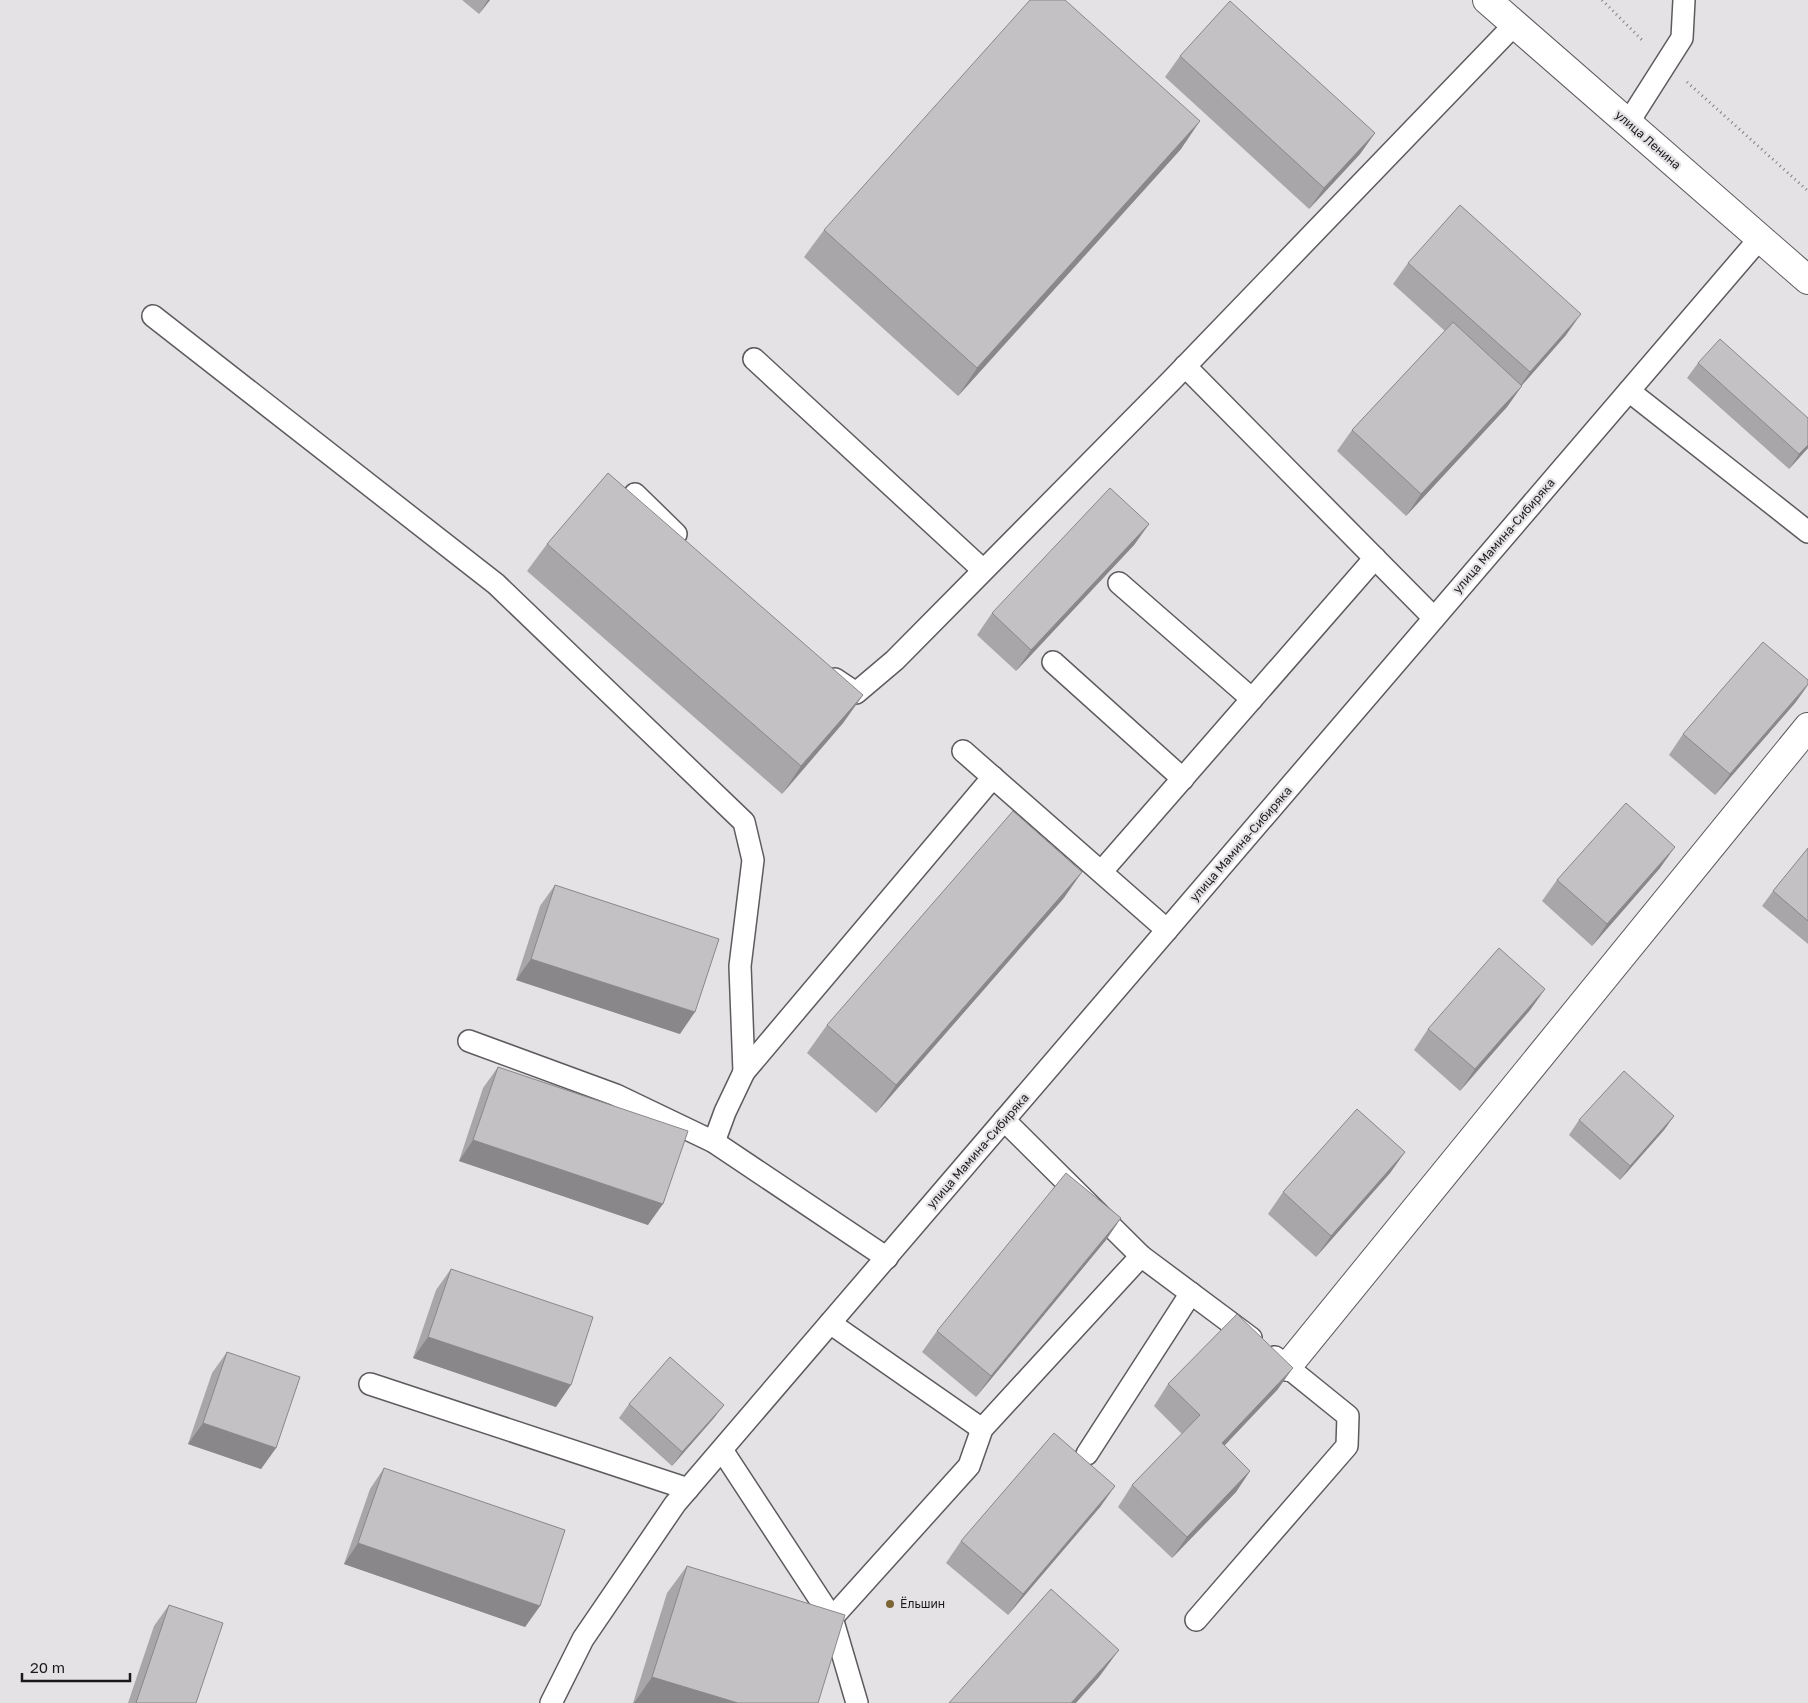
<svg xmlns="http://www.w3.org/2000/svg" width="1808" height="1703" font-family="'Golos Text',sans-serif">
  <rect width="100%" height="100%" fill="#e5e2e6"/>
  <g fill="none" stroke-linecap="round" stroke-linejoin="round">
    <defs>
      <g id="service">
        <path d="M 1628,123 L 1682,38 L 1684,0"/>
        <path d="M 153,316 L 496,584 L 744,822 L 753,860 L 740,966 L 744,1072"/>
        <path d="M 754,359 L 983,570"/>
        <path d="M 1185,366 L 1434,618"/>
        <path d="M 1629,391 L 1808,532"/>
        <path d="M 635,494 L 676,534"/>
        <path d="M 1119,583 L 1252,699"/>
        <path d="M 1053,662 L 1183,779"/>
        <path d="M 835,679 L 856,693 L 895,660 L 1171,381 L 1515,24"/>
        <path d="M 963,751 L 1167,930"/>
        <path d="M 1102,871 L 1375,558"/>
        <path d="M 469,1041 L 616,1095 L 714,1142 L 887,1258"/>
        <path d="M 1004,1120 L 1141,1256 L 1251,1338"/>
        <path d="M 714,1142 L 725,1112 L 744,1072 L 993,777"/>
        <path d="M 830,1323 L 982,1429"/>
        <path d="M 370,1384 L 688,1489"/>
        <path d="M 722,1450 L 832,1618 L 857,1703"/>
        <path d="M 1087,1454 L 1191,1293"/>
        <path d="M 832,1618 L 969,1466 L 982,1429 L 1141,1256"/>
        <path d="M 1196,1620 L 1347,1446 L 1348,1416 L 1275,1357"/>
        <path d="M 551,1703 L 583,1639 L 675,1504 L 1760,238"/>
      </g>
      <path id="minor" d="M 1287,1367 L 1808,727"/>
      <path id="secondary" d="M 1487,0 L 1808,280"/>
    </defs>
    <use href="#service" stroke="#5e5b5f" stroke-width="24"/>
    <use href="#minor" stroke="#5e5b5f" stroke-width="30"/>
    <use href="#secondary" stroke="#5e5b5f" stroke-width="30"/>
    <g stroke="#817f81" stroke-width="3" stroke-dasharray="1 4" stroke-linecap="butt">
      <path d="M 1602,0 L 1644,42"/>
      <path d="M 1687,82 L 1808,191"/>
    </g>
    <use href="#service" stroke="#fff" stroke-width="21"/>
    <use href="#minor" stroke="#fff" stroke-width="28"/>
    <use href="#secondary" stroke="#fff" stroke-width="28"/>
  </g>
  <g fill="#a9a6a9">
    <path d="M 462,0 L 490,0 L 479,14 Z"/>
    <path d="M 1180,56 L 1375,133 L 1360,154 L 1309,209 L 1165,77 Z"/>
    <path d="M 1181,149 L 958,396 L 804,257 L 824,230 Z"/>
    <path d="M 1408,263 L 1566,335 L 1522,385 L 1507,407 L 1406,516 L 1337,451 L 1352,430 L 1445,331 L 1393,284 Z"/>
    <path d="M 1698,363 L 1808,418 L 1808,448 L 1789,469 L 1687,378 Z"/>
    <path d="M 1149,524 L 1134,545 L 1016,671 L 977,635 L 992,613 Z"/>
    <path d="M 547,544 L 863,695 L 843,723 L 782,794 L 527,571 Z"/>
    <path d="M 1808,685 L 1795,703 L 1715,795 L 1669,755 L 1683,734 Z"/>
    <path d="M 1808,848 L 1808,944 L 1762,906 L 1773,891 Z"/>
    <path d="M 1660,868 L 1592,946 L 1542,901 L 1557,880 Z"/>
    <path d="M 1082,872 L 1063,899 L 876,1113 L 807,1053 L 827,1025 Z"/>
    <path d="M 555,885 L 680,1034 L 516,980 L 540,906 Z"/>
    <path d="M 1545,989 L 1530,1010 L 1460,1091 L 1414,1050 L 1428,1029 Z"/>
    <path d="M 498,1067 L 648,1225 L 459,1161 L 483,1088 Z"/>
    <path d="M 1674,1116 L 1664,1130 L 1620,1180 L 1569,1135 L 1579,1120 Z"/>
    <path d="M 1405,1152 L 1390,1173 L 1316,1257 L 1268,1214 L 1283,1192 Z"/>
    <path d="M 1121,1218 L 1106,1240 L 976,1397 L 922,1352 L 937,1331 Z"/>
    <path d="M 451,1269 L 556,1407 L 413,1358 L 436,1290 Z"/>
    <path d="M 227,1352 L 276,1448 L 261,1469 L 188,1444 L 212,1373 Z"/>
    <path d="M 1168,1384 L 1278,1389 L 1224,1446 L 1250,1471 L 1236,1492 L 1172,1558 L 1118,1507 L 1132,1485 L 1182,1434 L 1154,1406 Z"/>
    <path d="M 629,1404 L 724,1405 L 713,1419 L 672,1466 L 619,1418 Z"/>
    <path d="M 384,1468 L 540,1606 L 525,1627 L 344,1564 L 370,1489 Z"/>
    <path d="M 1115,1486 L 1100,1507 L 1008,1615 L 946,1563 L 961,1541 Z"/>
    <path d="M 687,1566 L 818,1703 L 633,1703 L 667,1593 Z"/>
    <path d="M 169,1605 L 196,1703 L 128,1703 L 154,1626 Z"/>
  </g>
  <g fill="#898789">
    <path d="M 488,0 L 490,0 L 479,14 Z"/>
    <path d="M 1200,121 L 1181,149 L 958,396 L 977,368 Z"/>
    <path d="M 1375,133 L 1360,154 L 1309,209 L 1324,188 Z"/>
    <path d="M 1581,314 L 1566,335 L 1516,392 L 1522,386 L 1507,407 L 1406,516 L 1421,494 L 1515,393 L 1530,372 Z"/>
    <path d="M 1808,445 L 1808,448 L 1789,469 L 1799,454 Z"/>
    <path d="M 1149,524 L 1134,545 L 1016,671 L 1031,650 Z"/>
    <path d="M 1808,685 L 1795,703 L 1715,795 L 1730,774 Z"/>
    <path d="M 863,695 L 843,723 L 782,794 L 801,766 Z"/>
    <path d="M 1675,847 L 1660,868 L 1592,946 L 1607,924 Z"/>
    <path d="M 1082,872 L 1063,899 L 876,1113 L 896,1085 Z"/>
    <path d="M 531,959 L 695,1012 L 680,1034 L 516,980 Z"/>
    <path d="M 1545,989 L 1530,1010 L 1460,1091 L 1475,1069 Z"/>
    <path d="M 1674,1116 L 1664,1130 L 1620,1180 L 1630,1166 Z"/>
    <path d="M 473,1140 L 663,1204 L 648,1225 L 459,1161 Z"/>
    <path d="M 1405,1152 L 1390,1173 L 1316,1257 L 1331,1236 Z"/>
    <path d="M 1121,1218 L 1106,1240 L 976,1397 L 991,1376 Z"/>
    <path d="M 428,1337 L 571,1385 L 556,1407 L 413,1358 Z"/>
    <path d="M 1293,1368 L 1278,1389 L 1207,1464 L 1222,1443 Z"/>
    <path d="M 724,1405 L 713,1419 L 672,1466 L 682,1452 Z"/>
    <path d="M 203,1423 L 276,1448 L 261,1469 L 188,1444 Z"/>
    <path d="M 1250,1471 L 1236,1492 L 1172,1558 L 1187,1537 Z"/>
    <path d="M 1115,1486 L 1100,1507 L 1008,1615 L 1023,1594 Z"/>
    <path d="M 358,1543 L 540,1606 L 525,1627 L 344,1564 Z"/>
    <path d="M 1119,1650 L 1099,1677 L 1076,1703 L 1071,1703 Z"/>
    <path d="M 652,1677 L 738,1703 L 634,1703 Z"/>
  </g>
  <g fill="#c4c1c4" stroke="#898789">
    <path d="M 1030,0 L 1065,0 L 1200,121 L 977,368 L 824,230 Z"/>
    <path d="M 1230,1 L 1375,133 L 1324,188 L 1180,56 Z"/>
    <path d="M 1460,205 L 1581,314 L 1530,372 L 1408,263 Z"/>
    <path d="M 1453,322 L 1522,386 L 1421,494 L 1352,430 Z"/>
    <path d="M 1720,339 L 1808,418 L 1808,445 L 1799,454 L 1698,363 Z"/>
    <path d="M 608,473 L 863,695 L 801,766 L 547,544 Z"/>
    <path d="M 1110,488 L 1149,524 L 1031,650 L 992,613 Z"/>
    <path d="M 1763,642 L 1808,680 L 1808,684 L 1730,774 L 1683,734 Z"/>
    <path d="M 1626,803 L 1675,847 L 1607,924 L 1557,880 Z"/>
    <path d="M 1013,811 L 1082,872 L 896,1085 L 827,1025 Z"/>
    <path d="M 1808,848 L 1808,921 L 1773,891 Z"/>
    <path d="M 555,885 L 719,939 L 695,1012 L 531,959 Z"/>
    <path d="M 1499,948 L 1545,989 L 1475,1069 L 1428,1029 Z"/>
    <path d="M 498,1067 L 688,1131 L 663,1204 L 473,1140 Z"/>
    <path d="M 1624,1071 L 1674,1116 L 1630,1166 L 1579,1120 Z"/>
    <path d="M 1357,1109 L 1405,1152 L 1331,1236 L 1283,1192 Z"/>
    <path d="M 1066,1173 L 1121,1218 L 991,1376 L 937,1331 Z"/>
    <path d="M 451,1269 L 593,1317 L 571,1385 L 428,1337 Z"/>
    <path d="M 1237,1314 L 1293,1368 L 1222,1443 L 1250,1471 L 1187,1537 L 1132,1485 L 1200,1415 L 1168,1384 Z"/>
    <path d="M 227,1352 L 300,1377 L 276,1448 L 203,1423 Z"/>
    <path d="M 670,1357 L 724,1405 L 682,1452 L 629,1404 Z"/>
    <path d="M 1054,1433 L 1115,1486 L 1023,1594 L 961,1541 Z"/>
    <path d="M 384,1468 L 565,1530 L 540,1606 L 358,1543 Z"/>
    <path d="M 687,1566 L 845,1615 L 818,1703 L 738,1703 L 652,1677 Z"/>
    <path d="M 1051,1589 L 1119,1650 L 1071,1703 L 949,1703 Z"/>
    <path d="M 169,1605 L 223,1623 L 196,1703 L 136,1703 Z"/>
  </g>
  <circle fill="#7c6535" stroke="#e5e2e6" stroke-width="2" cx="890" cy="1604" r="5"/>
  <g text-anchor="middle" stroke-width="4.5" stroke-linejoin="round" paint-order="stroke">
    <g font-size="12" fill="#1a191a" stroke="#e5e2e6">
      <text transform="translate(1648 140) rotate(41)" y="4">улица Ленина</text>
      <text transform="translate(1504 536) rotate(-49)" y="4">улица Мамина-Сибиряка</text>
      <text transform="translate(1241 844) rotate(-49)" y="4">улица Мамина-Сибиряка</text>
      <text transform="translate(978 1151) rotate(-49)" y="4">улица Мамина-Сибиряка</text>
    </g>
    <g font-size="12" fill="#1a191a" stroke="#e5e2e6" text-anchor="start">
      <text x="900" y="1608">Ёльшин</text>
    </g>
  </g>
  <path d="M22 1673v8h108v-8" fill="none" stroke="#1a191a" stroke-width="2.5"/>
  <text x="30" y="1673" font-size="15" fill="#1a191a" stroke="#e5e2e6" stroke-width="4" paint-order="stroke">20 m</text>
</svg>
